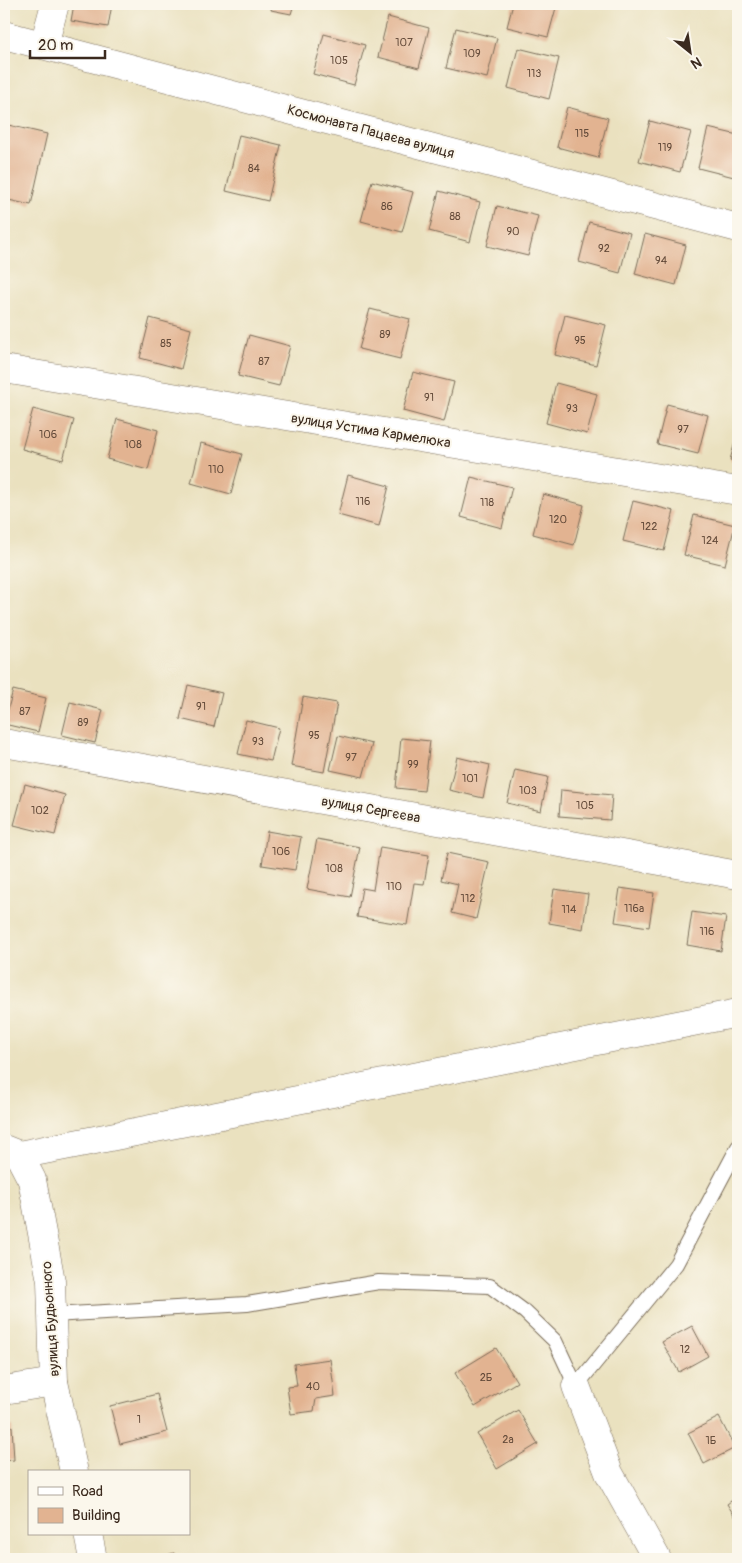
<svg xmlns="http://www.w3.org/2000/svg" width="742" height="1563" font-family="Pangolin,sans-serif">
  <rect width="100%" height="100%" fill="#fbf7ec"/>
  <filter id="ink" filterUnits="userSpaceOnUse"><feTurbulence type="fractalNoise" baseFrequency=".02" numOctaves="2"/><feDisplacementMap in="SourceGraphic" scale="10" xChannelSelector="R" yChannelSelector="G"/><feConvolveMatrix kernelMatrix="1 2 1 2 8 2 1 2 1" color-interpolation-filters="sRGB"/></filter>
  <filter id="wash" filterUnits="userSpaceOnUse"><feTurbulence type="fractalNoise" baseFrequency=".0096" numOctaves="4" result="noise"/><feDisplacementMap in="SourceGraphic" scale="20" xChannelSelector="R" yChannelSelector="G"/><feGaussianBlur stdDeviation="1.12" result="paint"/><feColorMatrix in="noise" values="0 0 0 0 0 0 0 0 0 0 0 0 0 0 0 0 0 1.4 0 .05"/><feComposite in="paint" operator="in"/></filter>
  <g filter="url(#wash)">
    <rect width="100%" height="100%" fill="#eae1bf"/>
    <g id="blocks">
      <g fill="#e2b391">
        <path d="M 74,4 L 112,4 L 108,27 L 71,21 Z"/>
        <path d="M 272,4 L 294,4 L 291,14 L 271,10 Z"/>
        <path d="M 513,4 L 557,4 L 548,37 L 507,27 Z"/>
        <path d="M 388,17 L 429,28 L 419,68 L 378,57 Z"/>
        <path d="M 456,28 L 497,38 L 487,78 L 446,68 Z"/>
        <path d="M 324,34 L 365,45 L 354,85 L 313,74 Z"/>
        <path d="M 518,48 L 559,58 L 549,99 L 508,88 Z"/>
        <path d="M 567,107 L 608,118 L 598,158 L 557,147 Z"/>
        <path d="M 650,121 L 691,132 L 680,172 L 639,161 Z"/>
        <path d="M 4,124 L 47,134 L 31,205 L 4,199 Z"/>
        <path d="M 708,128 L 738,135 L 738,178 L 698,168 Z"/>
        <path d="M 239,135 L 281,145 L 268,201 L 226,191 Z"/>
        <path d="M 372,181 L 413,192 L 402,232 L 361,221 Z"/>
        <path d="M 439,191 L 480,202 L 470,242 L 429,231 Z"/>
        <path d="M 497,206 L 538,216 L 528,256 L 487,246 Z"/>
        <path d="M 589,222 L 630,233 L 620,273 L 579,262 Z"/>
        <path d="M 645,234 L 686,245 L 676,285 L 635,274 Z"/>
        <path d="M 370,309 L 410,319 L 400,359 L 359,349 Z"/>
        <path d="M 565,315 L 606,325 L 596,365 L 555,355 Z"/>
        <path d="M 150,318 L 191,329 L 181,369 L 140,358 Z"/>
        <path d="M 249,335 L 290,346 L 279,386 L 238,376 Z"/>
        <path d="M 413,372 L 454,382 L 444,422 L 403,411 Z"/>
        <path d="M 556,383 L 597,394 L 587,434 L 546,423 Z"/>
        <path d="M 667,404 L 708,415 L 698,454 L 657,444 Z"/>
        <path d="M 33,409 L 74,420 L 63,460 L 22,449 Z"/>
        <path d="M 117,419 L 158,430 L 148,470 L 107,459 Z"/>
        <path d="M 738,431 L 738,462 L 730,460 Z"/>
        <path d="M 201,443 L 242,454 L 231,494 L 191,483 Z"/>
        <path d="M 348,475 L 389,486 L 379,526 L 338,515 Z"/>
        <path d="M 471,477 L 512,487 L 502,528 L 461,517 Z"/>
        <path d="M 543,494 L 584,505 L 574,545 L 533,534 Z"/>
        <path d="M 633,501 L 674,511 L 664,551 L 623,541 Z"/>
        <path d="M 694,515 L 735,525 L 725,565 L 684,555 Z"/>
        <path d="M 188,685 L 222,693 L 214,727 L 180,719 Z"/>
        <path d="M 13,690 L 46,698 L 38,732 L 4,724 Z"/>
        <path d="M 303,697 L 337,703 L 324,772 L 291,766 Z"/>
        <path d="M 70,702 L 103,710 L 95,743 L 62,735 Z"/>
        <path d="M 246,720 L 279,728 L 271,761 L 238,754 Z"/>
        <path d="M 338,736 L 372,744 L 363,777 L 330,770 Z"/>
        <path d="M 401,738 L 430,741 L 424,791 L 396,788 Z"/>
        <path d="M 457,757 L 490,765 L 483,798 L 449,790 Z"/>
        <path d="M 515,770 L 548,777 L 541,811 L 507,803 Z"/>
        <path d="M 25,784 L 65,795 L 55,835 L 14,825 Z"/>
        <path d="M 561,790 L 612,795 L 610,820 L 559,816 Z"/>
        <path d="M 267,831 L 301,837 L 295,870 L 262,865 Z"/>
        <path d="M 317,839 L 360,847 L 350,897 L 307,889 Z"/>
        <path d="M 380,847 L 429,855 L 424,884 L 414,883 L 407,925 L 357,917 L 362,888 L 373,890 Z"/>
        <path d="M 447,853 L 489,862 L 476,919 L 452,913 L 458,884 L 441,880 Z"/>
        <path d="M 620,888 L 654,893 L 649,927 L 615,922 Z"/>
        <path d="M 554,889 L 588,894 L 583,929 L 549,923 Z"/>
        <path d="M 692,912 L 726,917 L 721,951 L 687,945 Z"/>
        <path d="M 692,1326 L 708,1356 L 679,1372 L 662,1342 Z"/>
        <path d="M 496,1348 L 517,1382 L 475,1407 L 455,1373 Z"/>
        <path d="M 330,1359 L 335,1396 L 316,1399 L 314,1411 L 291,1414 L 287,1387 L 297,1386 L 294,1364 Z"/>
        <path d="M 157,1394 L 167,1432 L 120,1444 L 110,1406 Z"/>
        <path d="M 518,1410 L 538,1444 L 497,1469 L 477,1434 Z"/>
        <path d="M 719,1417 L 735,1448 L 704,1464 L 688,1433 Z"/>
        <path d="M 4,1426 L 12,1426 L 14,1460 L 4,1461 Z"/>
        <path d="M 738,1496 L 738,1521 L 727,1504 Z"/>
        <path d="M 174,1553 L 176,1559 L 153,1559 Z"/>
      </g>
    </g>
  </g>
  <g filter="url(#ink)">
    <use href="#blocks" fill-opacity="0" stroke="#786a56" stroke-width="1"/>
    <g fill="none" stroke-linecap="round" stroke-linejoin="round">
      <defs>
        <path id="service" d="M 52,1315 L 247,1304 L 379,1282 L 490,1286 L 525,1312 L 555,1341 L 576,1386 L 676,1264 L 738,1147"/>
        <g id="minor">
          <path d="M 4,35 L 738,228"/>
          <path d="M 44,45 L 55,4"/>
          <path d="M 4,369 L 738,491"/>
          <path d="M 4,743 L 738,875"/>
          <path d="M 4,1149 L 19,1155 L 32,1180 L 51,1281 L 54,1382 L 74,1472"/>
          <path d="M 19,1155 L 738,1013"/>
          <path d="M 576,1386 L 609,1473 L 657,1559"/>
          <path d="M 4,1390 L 54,1382"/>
          <path d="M 88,1534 L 93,1559"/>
        </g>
      </defs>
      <use href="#service" stroke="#786a56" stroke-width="16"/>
      <use href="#minor" stroke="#786a56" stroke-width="29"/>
      <use href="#service" stroke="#fff" stroke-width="14"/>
      <use href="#minor" stroke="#fff" stroke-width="28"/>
    </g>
  </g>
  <g text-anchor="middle" stroke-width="4" stroke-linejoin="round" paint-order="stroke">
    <g font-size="11" fill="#654c3b">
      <text x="404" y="46">107</text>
      <text x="472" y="57">109</text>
      <text x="339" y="64">105</text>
      <text x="534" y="77">113</text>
      <text x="582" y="137">115</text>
      <text x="665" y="151">119</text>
      <text x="254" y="172">84</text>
      <text x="387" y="210">86</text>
      <text x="455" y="220">88</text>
      <text x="513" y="235">90</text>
      <text x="604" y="252">92</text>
      <text x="661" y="264">94</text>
      <text x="385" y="338">89</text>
      <text x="580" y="344">95</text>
      <text x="166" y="347">85</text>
      <text x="264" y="365">87</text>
      <text x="429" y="401">91</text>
      <text x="572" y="412">93</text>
      <text x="683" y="433">97</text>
      <text x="48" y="438">106</text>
      <text x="133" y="448">108</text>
      <text x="216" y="473">110</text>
      <text x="363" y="505">116</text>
      <text x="487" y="506">118</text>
      <text x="558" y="523">120</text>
      <text x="649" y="530">122</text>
      <text x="710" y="544">124</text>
      <text x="201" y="710">91</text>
      <text x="25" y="715">87</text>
      <text x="83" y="726">89</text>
      <text x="314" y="739">95</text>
      <text x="258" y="745">93</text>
      <text x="351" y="761">97</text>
      <text x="413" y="768">99</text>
      <text x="470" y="782">101</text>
      <text x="528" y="794">103</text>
      <text x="585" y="809">105</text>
      <text x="40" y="814">102</text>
      <text x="281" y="855">106</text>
      <text x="334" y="872">108</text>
      <text x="394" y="890">110</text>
      <text x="468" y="902">112</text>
      <text x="634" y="912">116а</text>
      <text x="569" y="913">114</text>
      <text x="707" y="935">116</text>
      <text x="685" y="1353">12</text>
      <text x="486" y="1381">2Б</text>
      <text x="313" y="1390">40</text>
      <text x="139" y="1423">1</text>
      <text x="508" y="1443">2а</text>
      <text x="711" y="1444">1Б</text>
    </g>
    <g font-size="14" fill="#3b2a1e" stroke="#fbf7ec">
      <text transform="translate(371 131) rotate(15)" y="5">Космонавта Пацаєва вулиця</text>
      <text transform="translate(371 430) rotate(9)" y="5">вулиця Устима Кармелюка</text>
      <text transform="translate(371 809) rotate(10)" y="5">вулиця Сергєєва</text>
      <text transform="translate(50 1319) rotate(-94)" y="5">вулиця Будьонного</text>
    </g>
  </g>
  <rect width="742" height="1563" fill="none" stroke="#fbf7ec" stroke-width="20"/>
  <rect x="28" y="1470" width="162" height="65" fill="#fbf7ec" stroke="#aea59a"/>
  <rect x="38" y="1487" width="25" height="8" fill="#ffffff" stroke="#aea59a"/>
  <text x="72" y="1496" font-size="15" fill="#3b2a1e">Road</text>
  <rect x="38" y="1508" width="25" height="15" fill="#e2b391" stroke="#aea59a"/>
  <text x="72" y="1520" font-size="15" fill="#3b2a1e">Building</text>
  <g transform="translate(690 52) rotate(150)" stroke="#fbf7ec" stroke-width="4" paint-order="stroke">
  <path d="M0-4L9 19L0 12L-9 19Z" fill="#3b2a1e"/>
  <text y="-8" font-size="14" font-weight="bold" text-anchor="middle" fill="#3b2a1e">N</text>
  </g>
  <path d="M30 50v8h75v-8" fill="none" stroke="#3b2a1e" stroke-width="2.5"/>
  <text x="38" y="50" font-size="15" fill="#3b2a1e" stroke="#fbf7ec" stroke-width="4" paint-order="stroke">20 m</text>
</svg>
